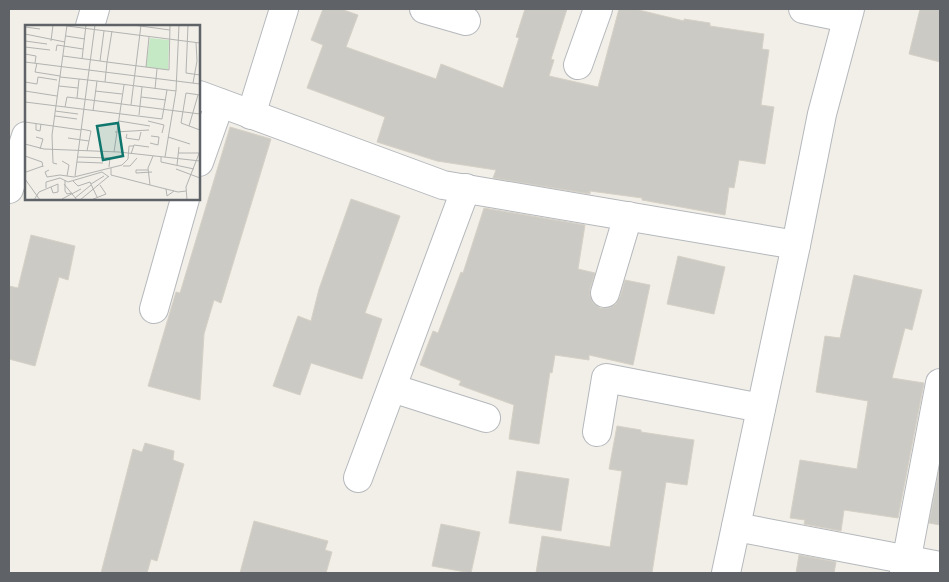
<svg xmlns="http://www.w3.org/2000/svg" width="949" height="582" font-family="Figtree,sans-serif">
  <rect width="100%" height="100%" fill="#f1efe8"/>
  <g fill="#cccac5" stroke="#d6d1c6">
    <path d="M 323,9 L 341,9 L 358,15 L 346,47 L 436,79 L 441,64 L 503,88 L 519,38 L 516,37 L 525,9 L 567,9 L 551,59 L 554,60 L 549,76 L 598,87 L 619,9 L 635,9 L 684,21 L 684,19 L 710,23 L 710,26 L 764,34 L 762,49 L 769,50 L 761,105 L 774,107 L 765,164 L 739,160 L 734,188 L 729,187 L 725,215 L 642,200 L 642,198 L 590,191 L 590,194 L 493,178 L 496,170 L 437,161 L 377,142 L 385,117 L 307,88 L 323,45 L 311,40 Z"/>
    <path d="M 920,9 L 940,9 L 940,62 L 909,54 Z"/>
    <path d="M 230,127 L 271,139 L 221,303 L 214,300 L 204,334 L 200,400 L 148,386 L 176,292 L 180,293 Z"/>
    <path d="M 351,199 L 400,216 L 365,313 L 382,319 L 362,379 L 311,363 L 300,395 L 273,386 L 298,316 L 311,321 L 319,289 Z"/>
    <path d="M 484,208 L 585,225 L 578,269 L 595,273 L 590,289 L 590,296 L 593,303 L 600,308 L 609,308 L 616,304 L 620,297 L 625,280 L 650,285 L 633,365 L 589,355 L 589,360 L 555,355 L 552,373 L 550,372 L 539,444 L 509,439 L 514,405 L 459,385 L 461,381 L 420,365 L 433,331 L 438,333 L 461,272 L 463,273 Z"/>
    <path d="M 31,235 L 75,246 L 68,280 L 59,277 L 35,366 L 9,359 L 9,286 L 18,288 Z"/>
    <path d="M 678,256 L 725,267 L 714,314 L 667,304 Z"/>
    <path d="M 854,275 L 922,290 L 912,330 L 905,328 L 892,378 L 924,383 L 898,518 L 844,510 L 841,531 L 804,524 L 805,520 L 790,518 L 800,460 L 857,469 L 868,401 L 816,392 L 825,336 L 840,338 Z"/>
    <path d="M 617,426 L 641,430 L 641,432 L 694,440 L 687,485 L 666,482 L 652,573 L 536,573 L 542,536 L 610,547 L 622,471 L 609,469 Z"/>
    <path d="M 145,443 L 174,451 L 173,460 L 184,464 L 157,561 L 151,559 L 147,573 L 101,573 L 133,449 L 142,452 Z"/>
    <path d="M 940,466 L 940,525 L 929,523 Z"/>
    <path d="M 517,471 L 569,479 L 561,531 L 509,523 Z"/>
    <path d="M 254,521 L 328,541 L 325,550 L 332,552 L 326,573 L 240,573 Z"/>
    <path d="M 441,524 L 480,532 L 471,573 L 432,566 Z"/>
    <path d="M 799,555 L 836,562 L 834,573 L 796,573 Z"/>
  </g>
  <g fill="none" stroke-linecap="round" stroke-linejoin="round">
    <defs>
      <g id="minor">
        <path d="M 424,9 L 466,21"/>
        <path d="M 803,9 L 847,18"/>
        <path d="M 90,26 L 95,9"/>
        <path d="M 578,65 L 598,9"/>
        <path d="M 199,95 L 443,185 L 796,245"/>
        <path d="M 251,115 L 284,9"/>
        <path d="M 199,162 L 220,103"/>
        <path d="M 9,189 L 26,136"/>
        <path d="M 605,293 L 628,216"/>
        <path d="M 154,309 L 185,199"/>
        <path d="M 392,388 L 486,418"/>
        <path d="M 597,432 L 606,378 L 761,408"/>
        <path d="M 358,478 L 466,188"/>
        <path d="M 736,527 L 940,566"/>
        <path d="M 904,573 L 940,383"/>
      </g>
      <path id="tertiary" d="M 726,573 L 796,245 L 822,114 L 850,9"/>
    </defs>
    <use href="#minor" stroke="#b5b8bc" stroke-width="30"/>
    <use href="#tertiary" stroke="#b5b8bc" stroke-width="30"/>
    <use href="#minor" stroke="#fff" stroke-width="28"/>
    <use href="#tertiary" stroke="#fff" stroke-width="28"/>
  </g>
  <g transform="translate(25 25)">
    <rect width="175" height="175" fill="#f1efe8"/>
    <path d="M 125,13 L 144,15 L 143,45 L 121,42 Z" fill="#c5e8c5"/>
    <path fill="none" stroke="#b3b3b1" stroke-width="1" d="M 108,0 L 145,5M 163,0 L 161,48 L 175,50M 42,1 L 175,18M 0,2 L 15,4M 79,6 L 75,36 L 82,37 L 87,6M 0,9 L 40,17M 41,11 L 60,14M 0,16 L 22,19M 26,16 L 28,0M 0,22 L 25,25M 31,26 L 32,20 L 58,24M 0,29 L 11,31 L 10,38M 38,31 L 75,36M 57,34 L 61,0M 0,37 L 175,59M 12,38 L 10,47 L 35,51M 121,42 L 124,12M 35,52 L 54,54 L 52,73M 54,54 L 72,56M 0,57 L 12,59 L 13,52 L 32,55M 80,57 L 82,37 L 144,45 L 145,0M 168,58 L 172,36 L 171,17M 34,61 L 53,63M 130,64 L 132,44M 0,66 L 32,71M 70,66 L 97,69M 175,70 L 161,68 L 156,98 L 175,105M 116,72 L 141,75M 0,77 L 137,94 L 142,65M 106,80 L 116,0M 40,82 L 42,72 L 175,89M 30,86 L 53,89M 68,86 L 72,56 L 151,66M 114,90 L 117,62M 30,91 L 52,94M 94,96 L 125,101M 123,96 L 139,100 L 137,108M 0,97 L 56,105M 11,99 L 11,105 L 15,106 L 16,99M 164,101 L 173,70M 56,104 L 66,106 L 62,126M 90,107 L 124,105M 102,109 L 101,113 L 114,115 L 116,107M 11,112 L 18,114 L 15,124M 143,112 L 165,119M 43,113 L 64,116M 125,118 L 133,120 L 134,112 L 126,111M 0,119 L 19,124 L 94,127 L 175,136M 89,127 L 99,60M 153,128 L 175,128M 106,129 L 109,120 L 124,122M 0,131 L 17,137 L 18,142M 128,131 L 123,143 L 125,160 L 153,167 L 161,166M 53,132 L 85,133 L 84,142M 136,132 L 136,137 L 169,144M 140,132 L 151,66 L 154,0M 37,136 L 44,140 L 42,151M 52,137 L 78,138M 32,139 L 28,138 L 27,110 L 42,0M 152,140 L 154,122M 98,141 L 105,141 L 112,133M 86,143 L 86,150 L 125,160M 151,144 L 175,153M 24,145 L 20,147 L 22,152 L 35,150M 123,145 L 111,145 L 111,148 L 127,147M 1,147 L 18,141M 35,150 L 49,152 L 97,140 L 103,134 L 104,121 L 109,121M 50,151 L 70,0M 0,154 L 15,175M 40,155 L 40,166 L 42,169 L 47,168M 48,156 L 53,161 L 65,157 L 72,172M 39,159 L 52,175M 66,159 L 79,151M 26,162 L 28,168 L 33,167 L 33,159M 21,163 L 21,157 L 35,153 L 43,157 L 77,147 L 84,152M 141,164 L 142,171 L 149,166M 50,173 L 66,160M 37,174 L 56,164M 9,175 L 14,167 L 33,159M 55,175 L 84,151M 66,175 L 81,169 L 75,160M 162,175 L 161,162 L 175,126"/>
    <path fill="#0f766e" fill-opacity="0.15" stroke="#0f766e" stroke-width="2.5" d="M 93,98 L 98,131 L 78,135 L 72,101 Z"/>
    <rect width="175" height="175" fill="none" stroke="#5f6368" stroke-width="2.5"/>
  </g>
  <rect width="949" height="582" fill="none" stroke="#5f6368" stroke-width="20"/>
</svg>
